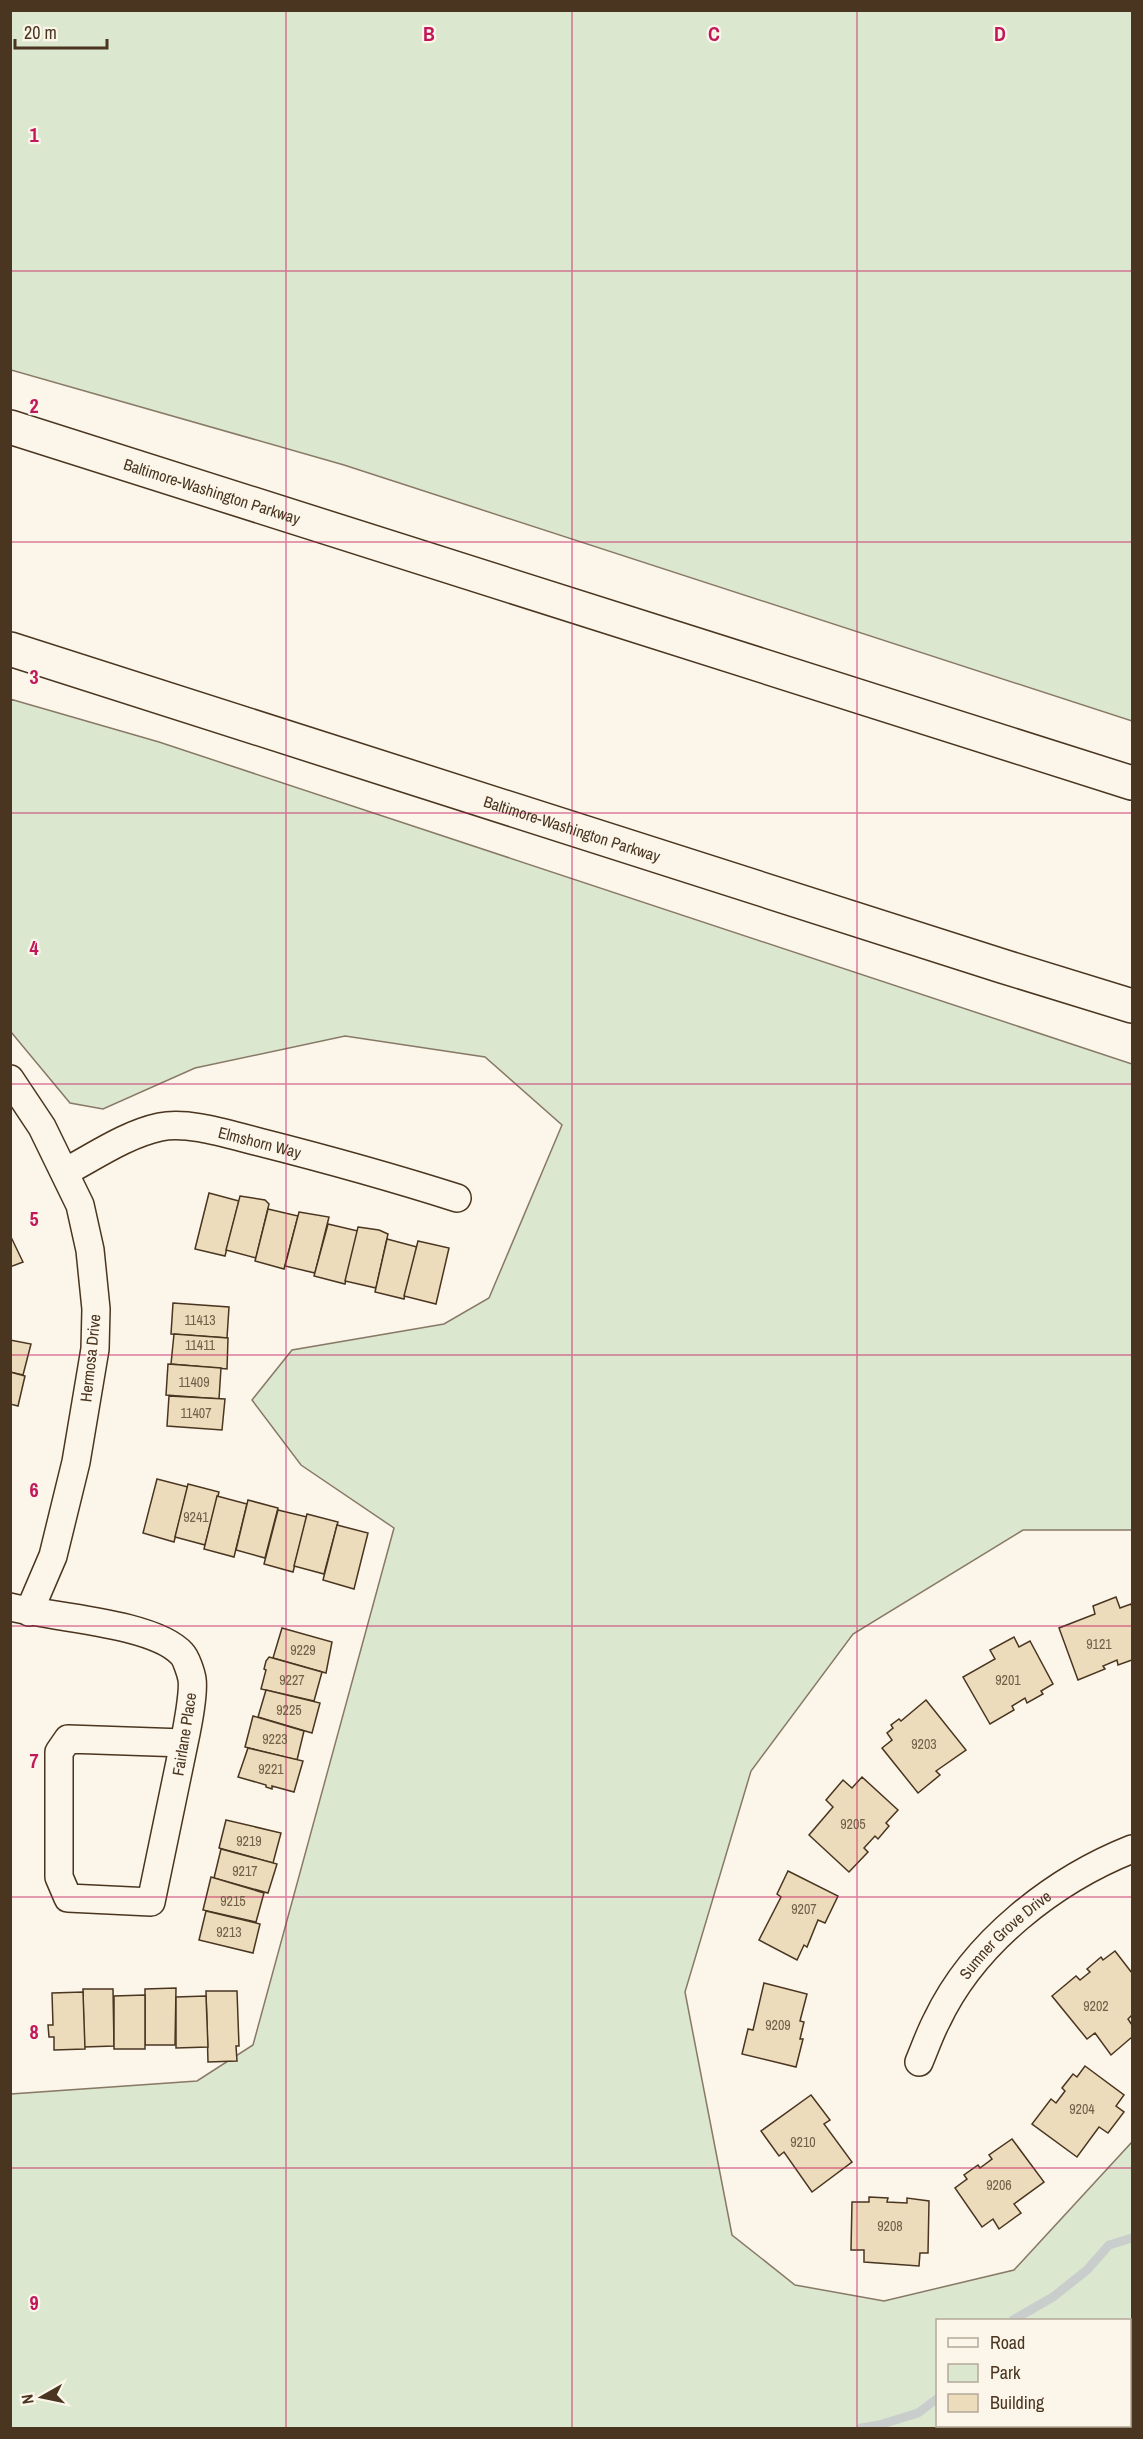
<svg xmlns="http://www.w3.org/2000/svg" width="1143" height="2439" font-family="'Archivo Narrow',sans-serif">
  <rect width="100%" height="100%" fill="#fbf6e9"/>
  <g fill="#dce7d0" stroke="#887966" stroke-width="1.5" fill-rule="evenodd">
    <path d="M 10,11 L 1132,11 L 1132,721 L 344,465 L 11,370 Z"/>
    <path d="M 10,699 L 159,742 L 1132,1064 L 1132,1530 L 1023,1530 L 853,1634 L 751,1771 L 685,1992 L 732,2235 L 795,2285 L 884,2301 L 1014,2270 L 1132,2142 L 1132,2428 L 11,2428 L 11,2094 L 197,2081 L 253,2045 L 394,1528 L 301,1465 L 252,1400 L 292,1350 L 444,1324 L 489,1298 L 562,1125 L 485,1057 L 345,1036 L 195,1068 L 103,1109 L 70,1103 L 11,1032 ZM 938,2320 L 1130,2320 L 1130,2426 L 938,2426 Z"/>
  </g>
  <g fill="none" stroke-linecap="round" stroke-linejoin="round">
    <g stroke="#c9cecd" stroke-width="9">
      <path d="M 1013,2320 L 1053,2297 L 1087,2270 L 1109,2245 L 1132,2238"/>
      <path d="M 861,2428 L 879,2425 L 918,2413 L 938,2398"/>
    </g>
  </g>
  <g fill="#ecdcbc" stroke="#4a3520" stroke-width="1.5">
    <path d="M 209,1193 L 239,1201 L 225,1256 L 195,1249 Z"/>
    <path d="M 240,1196 L 265,1200 L 269,1204 L 256,1258 L 226,1250 Z"/>
    <path d="M 268,1209 L 298,1216 L 284,1269 L 255,1261 Z"/>
    <path d="M 299,1212 L 329,1217 L 315,1273 L 285,1266 Z"/>
    <path d="M 328,1224 L 358,1231 L 345,1284 L 314,1276 Z"/>
    <path d="M 358,1227 L 379,1230 L 388,1234 L 376,1288 L 345,1281 Z"/>
    <path d="M 10,1235 L 23,1262 L 10,1267 Z"/>
    <path d="M 387,1239 L 417,1247 L 404,1299 L 375,1292 Z"/>
    <path d="M 418,1241 L 449,1248 L 436,1304 L 404,1296 Z"/>
    <path d="M 173,1303 L 229,1307 L 227,1338 L 171,1334 Z"/>
    <path d="M 174,1334 L 228,1338 L 227,1369 L 171,1364 Z"/>
    <path d="M 10,1340 L 31,1344 L 23,1375 L 10,1372 Z"/>
    <path d="M 168,1364 L 221,1368 L 219,1399 L 166,1395 Z"/>
    <path d="M 10,1372 L 25,1376 L 18,1406 L 10,1404 Z"/>
    <path d="M 169,1396 L 225,1399 L 222,1430 L 167,1426 Z"/>
    <path d="M 157,1479 L 188,1487 L 174,1542 L 143,1533 Z"/>
    <path d="M 188,1484 L 219,1492 L 205,1545 L 175,1537 Z"/>
    <path d="M 217,1496 L 247,1504 L 234,1557 L 204,1549 Z"/>
    <path d="M 248,1500 L 278,1508 L 265,1558 L 236,1550 Z"/>
    <path d="M 278,1510 L 307,1517 L 293,1572 L 264,1564 Z"/>
    <path d="M 307,1514 L 338,1522 L 324,1574 L 294,1566 Z"/>
    <path d="M 337,1525 L 368,1533 L 354,1589 L 323,1580 Z"/>
    <path d="M 1116,1597 L 1120,1608 L 1131,1604 L 1132,1607 L 1132,1660 L 1118,1665 L 1117,1660 L 1103,1666 L 1105,1669 L 1078,1680 L 1059,1628 L 1095,1614 L 1093,1606 Z"/>
    <path d="M 282,1628 L 332,1642 L 326,1673 L 273,1658 Z"/>
    <path d="M 1014,1637 L 1019,1647 L 1030,1641 L 1053,1684 L 1041,1691 L 1043,1694 L 1027,1703 L 1025,1698 L 1012,1706 L 1014,1710 L 990,1724 L 963,1677 L 995,1659 L 990,1650 Z"/>
    <path d="M 269,1657 L 322,1672 L 314,1701 L 261,1689 L 266,1670 L 264,1669 L 266,1661 Z"/>
    <path d="M 266,1690 L 320,1703 L 312,1733 L 258,1717 Z"/>
    <path d="M 926,1700 L 966,1750 L 936,1771 L 940,1775 L 918,1793 L 882,1748 L 892,1740 L 887,1733 L 893,1728 L 891,1725 L 899,1719 L 901,1721 Z"/>
    <path d="M 253,1716 L 304,1731 L 297,1760 L 245,1747 Z"/>
    <path d="M 248,1748 L 303,1761 L 294,1792 L 272,1786 L 272,1789 L 266,1787 L 266,1785 L 238,1777 Z"/>
    <path d="M 862,1777 L 898,1810 L 886,1823 L 889,1826 L 878,1839 L 875,1836 L 864,1848 L 868,1852 L 849,1872 L 809,1835 L 833,1807 L 826,1800 L 843,1780 L 852,1788 Z"/>
    <path d="M 226,1820 L 281,1833 L 273,1863 L 219,1848 Z"/>
    <path d="M 221,1849 L 277,1864 L 268,1893 L 214,1878 Z"/>
    <path d="M 788,1871 L 838,1896 L 825,1923 L 818,1920 L 807,1947 L 804,1945 L 797,1960 L 759,1940 L 781,1897 L 777,1894 Z"/>
    <path d="M 211,1877 L 264,1893 L 256,1922 L 203,1910 Z"/>
    <path d="M 206,1911 L 260,1924 L 253,1953 L 199,1940 Z"/>
    <path d="M 1115,1951 L 1132,1973 L 1132,2015 L 1128,2019 L 1132,2025 L 1132,2037 L 1111,2055 L 1095,2033 L 1087,2039 L 1052,1996 L 1076,1976 L 1080,1980 L 1090,1972 L 1087,1969 L 1101,1957 L 1103,1960 Z"/>
    <path d="M 764,1983 L 807,1994 L 800,2021 L 804,2022 L 800,2039 L 803,2039 L 796,2067 L 742,2054 L 748,2029 L 753,2030 Z"/>
    <path d="M 176,1988 L 175,2045 L 145,2045 L 145,1989 Z"/>
    <path d="M 83,1989 L 113,1989 L 114,2046 L 84,2047 Z"/>
    <path d="M 206,1991 L 237,1991 L 239,2046 L 236,2046 L 237,2061 L 208,2062 Z"/>
    <path d="M 83,1992 L 85,2049 L 54,2050 L 54,2037 L 49,2037 L 48,2025 L 53,2025 L 52,1993 Z"/>
    <path d="M 145,1995 L 145,2049 L 114,2049 L 114,1996 Z"/>
    <path d="M 206,1996 L 208,2047 L 176,2048 L 176,1997 Z"/>
    <path d="M 1085,2066 L 1124,2095 L 1116,2106 L 1124,2112 L 1108,2133 L 1099,2127 L 1077,2157 L 1032,2124 L 1051,2099 L 1056,2103 L 1065,2091 L 1062,2088 L 1073,2074 L 1077,2077 Z"/>
    <path d="M 811,2095 L 830,2120 L 824,2124 L 852,2162 L 812,2192 L 784,2152 L 779,2156 L 761,2131 Z"/>
    <path d="M 1012,2139 L 1044,2182 L 1014,2204 L 1021,2213 L 999,2229 L 993,2219 L 982,2227 L 955,2188 L 967,2179 L 964,2175 L 978,2165 L 980,2168 L 992,2159 L 989,2155 Z"/>
    <path d="M 869,2197 L 888,2198 L 887,2202 L 907,2203 L 907,2198 L 929,2201 L 928,2253 L 920,2253 L 919,2266 L 864,2262 L 864,2250 L 851,2250 L 852,2202 L 869,2202 Z"/>
  </g>
  <g fill="none" stroke-linecap="round" stroke-linejoin="round">
    <defs>
      <g id="minor">
        <path d="M 10,1079 L 42,1127 L 80,1205 L 90,1250 L 96,1309 L 95,1349 L 76,1462 L 53,1556 L 29,1612"/>
        <path id="s1" d="M 65,1172 C 95,1156 127,1134 160,1127 C 189,1121 230,1135 259,1142 C 326,1159 391,1177 457,1198"/>
        <path d="M 10,1607 C 51,1617 155,1623 182,1654 C 186,1658 191,1673 192,1679 C 194,1692 187,1729 184,1743 L 151,1902 L 68,1898 L 59,1877 L 59,1752 L 68,1739 L 184,1743"/>
        <path id="s2" d="M 919,2062 C 925,2048 930,2033 937,2020 C 974,1942 1054,1880 1132,1849"/>
      </g>
      <g id="motorway">
        <path id="s3" d="M 10,427 L 1132,783"/>
        <path id="s4" d="M 10,649 L 1002,966 L 1132,1006"/>
      </g>
    </defs>
    <use href="#minor" stroke="#4a3520" stroke-width="30"/>
    <use href="#motorway" stroke="#4a3520" stroke-width="36"/>
    <use href="#minor" stroke="#fbf6e9" stroke-width="27"/>
    <use href="#motorway" stroke="#fbf6e9" stroke-width="33"/>
  </g>
  <path fill="none" stroke="#c2185b" stroke-width="1.5" stroke-opacity="0.55" d="M 286,10 L 286,2428M 572,10 L 572,2428M 857,10 L 857,2428M 10,271 L 1132,271M 10,542 L 1132,542M 10,813 L 1132,813M 10,1084 L 1132,1084M 10,1355 L 1132,1355M 10,1626 L 1132,1626M 10,1897 L 1132,1897M 10,2168 L 1132,2168"/>
  <g text-anchor="middle" stroke-width="4.5" stroke-linejoin="round" paint-order="stroke">
    <g font-size="14" fill="#725f47">
      <text x="200" y="1325">11413</text>
      <text x="200" y="1350">11411</text>
      <text x="194" y="1387">11409</text>
      <text x="196" y="1418">11407</text>
      <text x="196" y="1522">9241</text>
      <text x="1099" y="1649">9121</text>
      <text x="303" y="1655">9229</text>
      <text x="292" y="1685">9227</text>
      <text x="1008" y="1685">9201</text>
      <text x="289" y="1715">9225</text>
      <text x="275" y="1744">9223</text>
      <text x="924" y="1749">9203</text>
      <text x="271" y="1774">9221</text>
      <text x="853" y="1829">9205</text>
      <text x="249" y="1846">9219</text>
      <text x="245" y="1876">9217</text>
      <text x="233" y="1906">9215</text>
      <text x="804" y="1914">9207</text>
      <text x="229" y="1937">9213</text>
      <text x="1096" y="2011">9202</text>
      <text x="778" y="2030">9209</text>
      <text x="1082" y="2114">9204</text>
      <text x="803" y="2147">9210</text>
      <text x="999" y="2190">9206</text>
      <text x="890" y="2231">9208</text>
    </g>
    <g font-size="16" fill="#4a3520" stroke="#fbf6e9">
      <text dy="6" stroke="none"><textPath href="#s3" startOffset="212">Baltimore-Washington Parkway</textPath></text>
      <text dy="6" stroke="none"><textPath href="#s4" startOffset="590">Baltimore-Washington Parkway</textPath></text>
      <text dy="6" stroke="none"><textPath href="#s1" startOffset="207">Elmshorn Way</textPath></text>
      <text transform="translate(90 1358) rotate(-84)" y="6">Hermosa Drive</text>
      <text transform="translate(184 1734) rotate(-81)" y="6">Fairlane Place</text>
      <text dy="6" stroke="none"><textPath href="#s2" startOffset="156">Sumner Grove Drive</textPath></text>
    </g>
  </g>
  <g font-size="20" text-anchor="middle" font-weight="bold" fill="#c2185b" stroke="#fbf6e9" stroke-width="4.5" stroke-linejoin="round" paint-order="stroke">
    <text x="429" y="41">B</text>
    <text x="714" y="41">C</text>
    <text x="1000" y="41">D</text>
    <text x="34" y="142">1</text>
    <text x="34" y="413">2</text>
    <text x="34" y="684">3</text>
    <text x="34" y="955">4</text>
    <text x="34" y="1226">5</text>
    <text x="34" y="1497">6</text>
    <text x="34" y="1768">7</text>
    <text x="34" y="2039">8</text>
    <text x="34" y="2310">9</text>
  </g>
  <rect width="1143" height="2439" fill="none" stroke="#4a3520" stroke-width="24"/>
  <rect x="936" y="2319" width="195" height="108" fill="#fbf6e9" stroke="#b4a999" stroke-width="1.5"/>
  <rect x="948" y="2338" width="30" height="9" fill="#fbf6e9" stroke="#b4a999" stroke-width="1.5"/>
  <text x="990" y="2349" font-size="18" fill="#4a3520">Road</text>
  <rect x="948" y="2364" width="30" height="18" fill="#dce7d0" stroke="#b4a999" stroke-width="1.5"/>
  <text x="990" y="2379" font-size="18" fill="#4a3520">Park</text>
  <rect x="948" y="2394" width="30" height="18" fill="#ecdcbc" stroke="#b4a999" stroke-width="1.5"/>
  <text x="990" y="2409" font-size="18" fill="#4a3520">Building</text>
  <g transform="translate(42 2397) rotate(261)" stroke="#fbf6e9" stroke-width="4.5" paint-order="stroke">
  <path d="M0-4.5L10 22L0 15L-10 22Z" fill="#4a3520"/>
  <text y="-9" font-size="16" font-weight="bold" text-anchor="middle" fill="#4a3520">N</text>
  </g>
  <path d="M15 39v9h92v-9" fill="none" stroke="#4a3520" stroke-width="3"/>
  <text x="24" y="39" font-size="18" fill="#4a3520" stroke="#fbf6e9" stroke-width="4.5" paint-order="stroke">20 m</text>
</svg>
